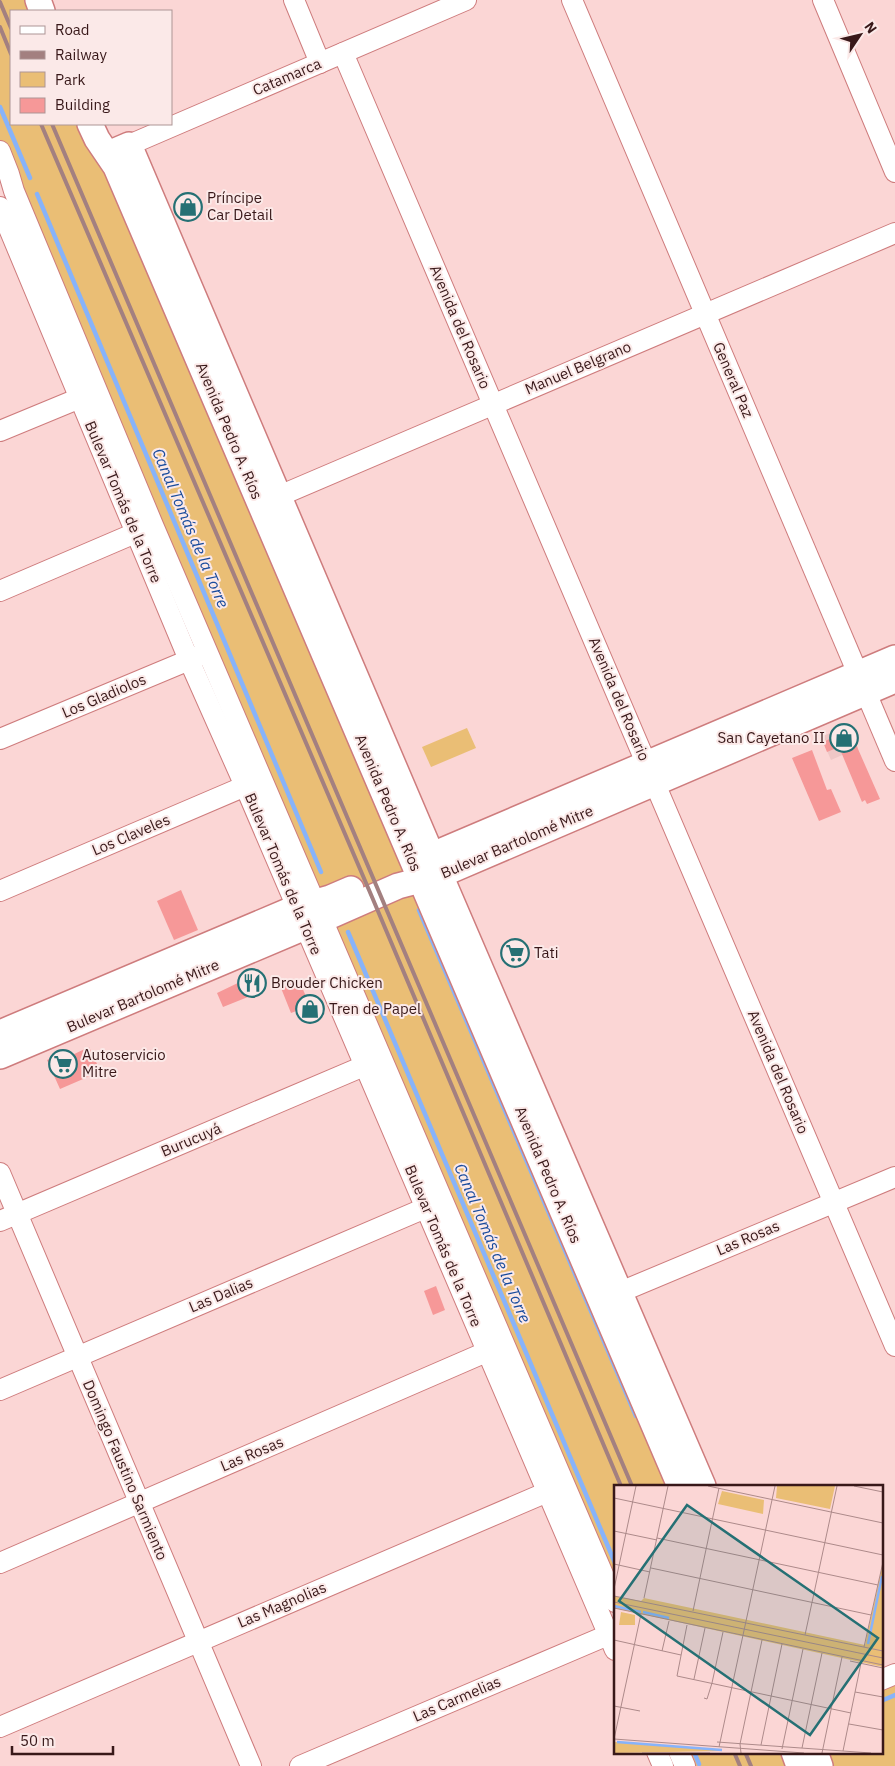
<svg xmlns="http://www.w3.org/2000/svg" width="895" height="1766" font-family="'IBM Plex Sans',sans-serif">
  <rect width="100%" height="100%" fill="#fbd6d5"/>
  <path fill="#efc7c6" d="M 848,725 L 858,748 L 831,760 L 821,737 Z"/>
  <g fill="#eabe75">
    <path d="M 0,0 L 38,0 L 42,11 L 11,11 L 11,124 L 90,124 L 703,1486 L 615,1486 L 615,1602 L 0,151 Z"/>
    <path d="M 467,728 L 476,748 L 431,767 L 422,747 Z"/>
    <path d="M 895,1674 L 895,1766 L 685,1766 L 679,1752 L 881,1752 L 881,1680 Z"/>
  </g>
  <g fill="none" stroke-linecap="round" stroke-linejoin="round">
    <g stroke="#87b3fa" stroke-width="4.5">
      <path d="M 0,107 L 30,178"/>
      <path d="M 37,194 L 321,872"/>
      <path d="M 419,910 L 636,1416"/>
      <path d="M 348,932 L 615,1563"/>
      <path d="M 881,1701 L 895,1695"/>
      <path d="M 694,1752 L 699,1764"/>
    </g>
  </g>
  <g fill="#f69898">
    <path d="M 847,731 L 851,733 L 880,799 L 867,804 L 865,800 L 862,802 L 839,747 L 827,752 L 823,742 Z"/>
    <path d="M 812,750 L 827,790 L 831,789 L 841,812 L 819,821 L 792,758 Z"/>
    <path d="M 181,890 L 198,930 L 174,940 L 157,901 Z"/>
    <path d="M 520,943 L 526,958 L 511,964 L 505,949 Z"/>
    <path d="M 255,970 L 263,991 L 223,1007 L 217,993 L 242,981 L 240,976 Z"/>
    <path d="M 299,980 L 310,1006 L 291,1013 L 281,988 Z"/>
    <path d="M 89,1047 L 97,1064 L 94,1066 L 97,1073 L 60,1089 L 47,1060 L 68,1050 L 70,1056 Z"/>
    <path d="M 436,1286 L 445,1310 L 433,1315 L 424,1291 Z"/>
  </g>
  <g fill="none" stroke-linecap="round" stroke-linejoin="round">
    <defs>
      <g id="minor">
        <path d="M 294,0 L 320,63"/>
        <path d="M 572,0 L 895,761"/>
        <path d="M 823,0 L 895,172"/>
        <path d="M 343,53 L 895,1346"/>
        <path d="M 129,145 L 466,0"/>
        <path d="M 0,151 L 9,174 L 14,191 L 153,525 L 615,1602"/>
        <path d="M 0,207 L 189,660 L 245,786 L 615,1650"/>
        <path d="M 0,431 L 92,393"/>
        <path d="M 265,502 L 895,233"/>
        <path d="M 0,591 L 147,528"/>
        <path d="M 0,739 L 201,655"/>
        <path d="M 0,891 L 257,781"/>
        <path d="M 0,1173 L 251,1766"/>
        <path d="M 0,1221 L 378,1060"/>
        <path d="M 606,1298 L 895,1177"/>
        <path d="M 0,1390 L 437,1203"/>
        <path d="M 0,1563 L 500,1346"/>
        <path d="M 881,1680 L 895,1674"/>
        <path d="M 0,1727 L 559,1487"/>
        <path d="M 657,1752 L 663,1766"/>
        <path d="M 679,1752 L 685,1766"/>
        <path d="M 300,1766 L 615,1632"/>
      </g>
      <g id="major">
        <path d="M 38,0 L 42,11"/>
        <path d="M 90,124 L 97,139 L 116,167 L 680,1486"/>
        <path d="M 108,154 L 129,145 L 437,868 L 703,1486"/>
        <path d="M 416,862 L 895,658"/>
        <path d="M 0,1033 L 298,907 L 330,898 L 351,889"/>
        <path d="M 0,1056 L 305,927 L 398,886 L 440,875 L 895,680"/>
        <path d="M 794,1752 L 799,1766"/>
        <path d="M 815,1752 L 820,1766"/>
      </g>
    </defs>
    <use href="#minor" stroke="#ce7c7d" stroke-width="22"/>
    <use href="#major" stroke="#ce7c7d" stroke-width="28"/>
    <use href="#minor" stroke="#fff" stroke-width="20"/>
    <use href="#major" stroke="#fff" stroke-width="25"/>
    <g stroke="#a38080" stroke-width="4">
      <path d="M 0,2 L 11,28"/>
      <path d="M 0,27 L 11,54"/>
      <path d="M 41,124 L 372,897 L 621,1486"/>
      <path d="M 52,124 L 632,1486"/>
      <path d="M 734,1752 L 740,1766"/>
      <path d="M 745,1752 L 751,1766"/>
    </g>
  </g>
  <defs>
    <symbol id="shop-ring" viewBox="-11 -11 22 22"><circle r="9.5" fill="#fbe9e8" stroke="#257074" stroke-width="1.5"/><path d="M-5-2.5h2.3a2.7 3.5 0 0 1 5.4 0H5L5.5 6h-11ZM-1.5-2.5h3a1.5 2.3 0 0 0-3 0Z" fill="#257074"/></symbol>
    <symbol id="supermarket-ring" viewBox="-11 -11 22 22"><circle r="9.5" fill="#fbe9e8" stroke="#257074" stroke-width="1.5"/><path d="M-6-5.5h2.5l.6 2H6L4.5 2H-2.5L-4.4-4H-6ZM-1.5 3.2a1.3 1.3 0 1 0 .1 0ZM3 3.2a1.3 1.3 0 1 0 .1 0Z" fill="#257074"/></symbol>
    <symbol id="restaurant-ring" viewBox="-11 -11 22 22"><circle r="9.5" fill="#fbe9e8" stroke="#257074" stroke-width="1.5"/><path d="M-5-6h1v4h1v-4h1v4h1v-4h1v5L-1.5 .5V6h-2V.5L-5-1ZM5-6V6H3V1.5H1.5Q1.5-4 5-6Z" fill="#257074"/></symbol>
  </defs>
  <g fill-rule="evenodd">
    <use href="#shop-ring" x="172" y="191" width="32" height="32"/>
    <use href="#shop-ring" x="828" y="722" width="32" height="32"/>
    <use href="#supermarket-ring" x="499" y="937" width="32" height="32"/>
    <use href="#restaurant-ring" x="236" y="967" width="32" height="32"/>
    <use href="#shop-ring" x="294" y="993" width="32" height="32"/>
    <use href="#supermarket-ring" x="47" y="1048" width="32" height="32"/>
  </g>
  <g text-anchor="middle" stroke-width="4" stroke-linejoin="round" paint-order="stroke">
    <g font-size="15" fill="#381819" stroke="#fbe9e8">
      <text transform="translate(287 77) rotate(-23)" y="5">Catamarca</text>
      <text transform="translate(460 327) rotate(67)" y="5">Avenida del Rosario</text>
      <text transform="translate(578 368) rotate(-23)" y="5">Manuel Belgrano</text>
      <text transform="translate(733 380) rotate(67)" y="5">General Paz</text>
      <text transform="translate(229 431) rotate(67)" y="5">Avenida Pedro A. Ríos</text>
      <text transform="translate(123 502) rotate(67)" y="5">Bulevar Tomás de la Torre</text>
      <text transform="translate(104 696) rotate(-23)" y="5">Los Gladiolos</text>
      <text transform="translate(619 699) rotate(67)" y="5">Avenida del Rosario</text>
      <text transform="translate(388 803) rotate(67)" y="5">Avenida Pedro A. Ríos</text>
      <text transform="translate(131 835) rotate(-23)" y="5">Los Claveles</text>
      <text transform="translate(517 842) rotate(-23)" y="5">Bulevar Bartolomé Mitre</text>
      <text transform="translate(283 874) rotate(67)" y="5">Bulevar Tomás de la Torre</text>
      <text transform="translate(143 996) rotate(-23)" y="5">Bulevar Bartolomé Mitre</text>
      <text transform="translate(778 1072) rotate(67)" y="5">Avenida del Rosario</text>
      <text transform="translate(191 1140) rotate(-23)" y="5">Burucuyá</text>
      <text transform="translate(548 1175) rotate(67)" y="5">Avenida Pedro A. Ríos</text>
      <text transform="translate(748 1238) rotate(-23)" y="5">Las Rosas</text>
      <text transform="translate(443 1246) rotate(67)" y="5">Bulevar Tomás de la Torre</text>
      <text transform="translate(221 1295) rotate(-23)" y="5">Las Dalias</text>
      <text transform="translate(252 1454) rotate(-23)" y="5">Las Rosas</text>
      <text transform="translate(125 1470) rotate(67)" y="5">Domingo Faustino Sarmiento</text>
      <text transform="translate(282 1605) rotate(-23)" y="5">Las Magnolias</text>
      <text transform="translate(457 1699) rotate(-23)" y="5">Las Carmelias</text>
    </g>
    <g font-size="15" fill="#381819" stroke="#fbe9e8" text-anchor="start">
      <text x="207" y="203">Príncipe<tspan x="207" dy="17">Car Detail</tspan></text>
      <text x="825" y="743" text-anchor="end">San Cayetano II</text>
      <text x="534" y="958">Tati</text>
      <text x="271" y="988">Brouder Chicken</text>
      <text x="329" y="1014">Tren de Papel</text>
      <text x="82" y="1060">Autoservicio<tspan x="82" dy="17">Mitre</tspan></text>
    </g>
    <g font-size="16" font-style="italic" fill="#184b9d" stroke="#fbe9e8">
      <text transform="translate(191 528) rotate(67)" y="6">Canal Tomás de la Torre</text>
      <text transform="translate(493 1243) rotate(67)" y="6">Canal Tomás de la Torre</text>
    </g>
  </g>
  <g transform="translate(614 1485)">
    <rect width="269" height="269" fill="#fbd6d5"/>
    <path d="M 163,1 L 221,1 L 216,24 L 162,13 ZM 108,6 L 150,15 L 149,29 L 104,19 ZM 269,77 L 269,182 L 0,123 L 0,111 L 27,116 L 30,113 L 251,160 ZM 7,127 L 21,130 L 21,140 L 5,140 ZM 1,257 L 107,265 L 107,266 L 1,268 Z" fill="#eabe75"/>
    <path fill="none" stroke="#87b3fa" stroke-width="2.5" d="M 0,121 L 27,127M 29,127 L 55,133M 254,159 L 268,91M 3,257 L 108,265"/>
    <path fill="none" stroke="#ad8a8a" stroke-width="1" d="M 94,1 L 269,38M 240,1 L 269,7M 0,13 L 269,70M 0,46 L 43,55M 43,53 L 264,100M 0,79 L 36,87M 37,83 L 257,130M 0,104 L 22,1M 0,111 L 269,166M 30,113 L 54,1M 0,117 L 269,173M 0,123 L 269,180M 79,126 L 105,3M 73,140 L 63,191 L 237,228M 191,150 L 223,1M 0,155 L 67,170M 250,162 L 269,77M 48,166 L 55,136M 236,176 L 269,183M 80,194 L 91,143M 241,207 L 269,212M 90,213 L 93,214 L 98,198 L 109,147M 0,221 L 26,226M 235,239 L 269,245M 0,254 L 27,129M 0,254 L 190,268M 103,257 L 257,268M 147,260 L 168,159M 105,262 L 161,1M 188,263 L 208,168M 168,264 L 189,164M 229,266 L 247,178M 28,268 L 96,268M 127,268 L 126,259 L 148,155M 208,268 L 228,172"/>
    <path fill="#257074" fill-opacity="0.15" stroke="#257074" stroke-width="2.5" d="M 73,20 L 264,153 L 196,250 L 5,116 Z"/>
    <rect width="269" height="269" fill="none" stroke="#381819" stroke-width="2.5"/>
  </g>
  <rect x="10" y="10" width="162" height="115" fill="#fbe9e8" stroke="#ad9595"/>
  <rect x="20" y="26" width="25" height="8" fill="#ffffff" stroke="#ad9595"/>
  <text x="55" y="35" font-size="15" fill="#381819">Road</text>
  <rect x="20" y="51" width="25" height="8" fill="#a38080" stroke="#ad9595"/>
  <text x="55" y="60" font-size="15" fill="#381819">Railway</text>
  <rect x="20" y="72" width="25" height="15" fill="#eabe75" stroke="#ad9595"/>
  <text x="55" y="85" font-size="15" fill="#381819">Park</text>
  <rect x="20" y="98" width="25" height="15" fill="#f69898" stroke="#ad9595"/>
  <text x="55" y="110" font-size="15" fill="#381819">Building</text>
  <g transform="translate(860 35) rotate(55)" stroke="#fbe9e8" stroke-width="4" paint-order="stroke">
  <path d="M0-4L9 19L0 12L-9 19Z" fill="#381819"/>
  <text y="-8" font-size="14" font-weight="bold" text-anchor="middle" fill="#381819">N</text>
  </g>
  <path d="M12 1746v8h101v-8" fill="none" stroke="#381819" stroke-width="2.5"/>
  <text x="20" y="1746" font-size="15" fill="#381819" stroke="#fbe9e8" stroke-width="4" paint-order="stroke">50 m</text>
</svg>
